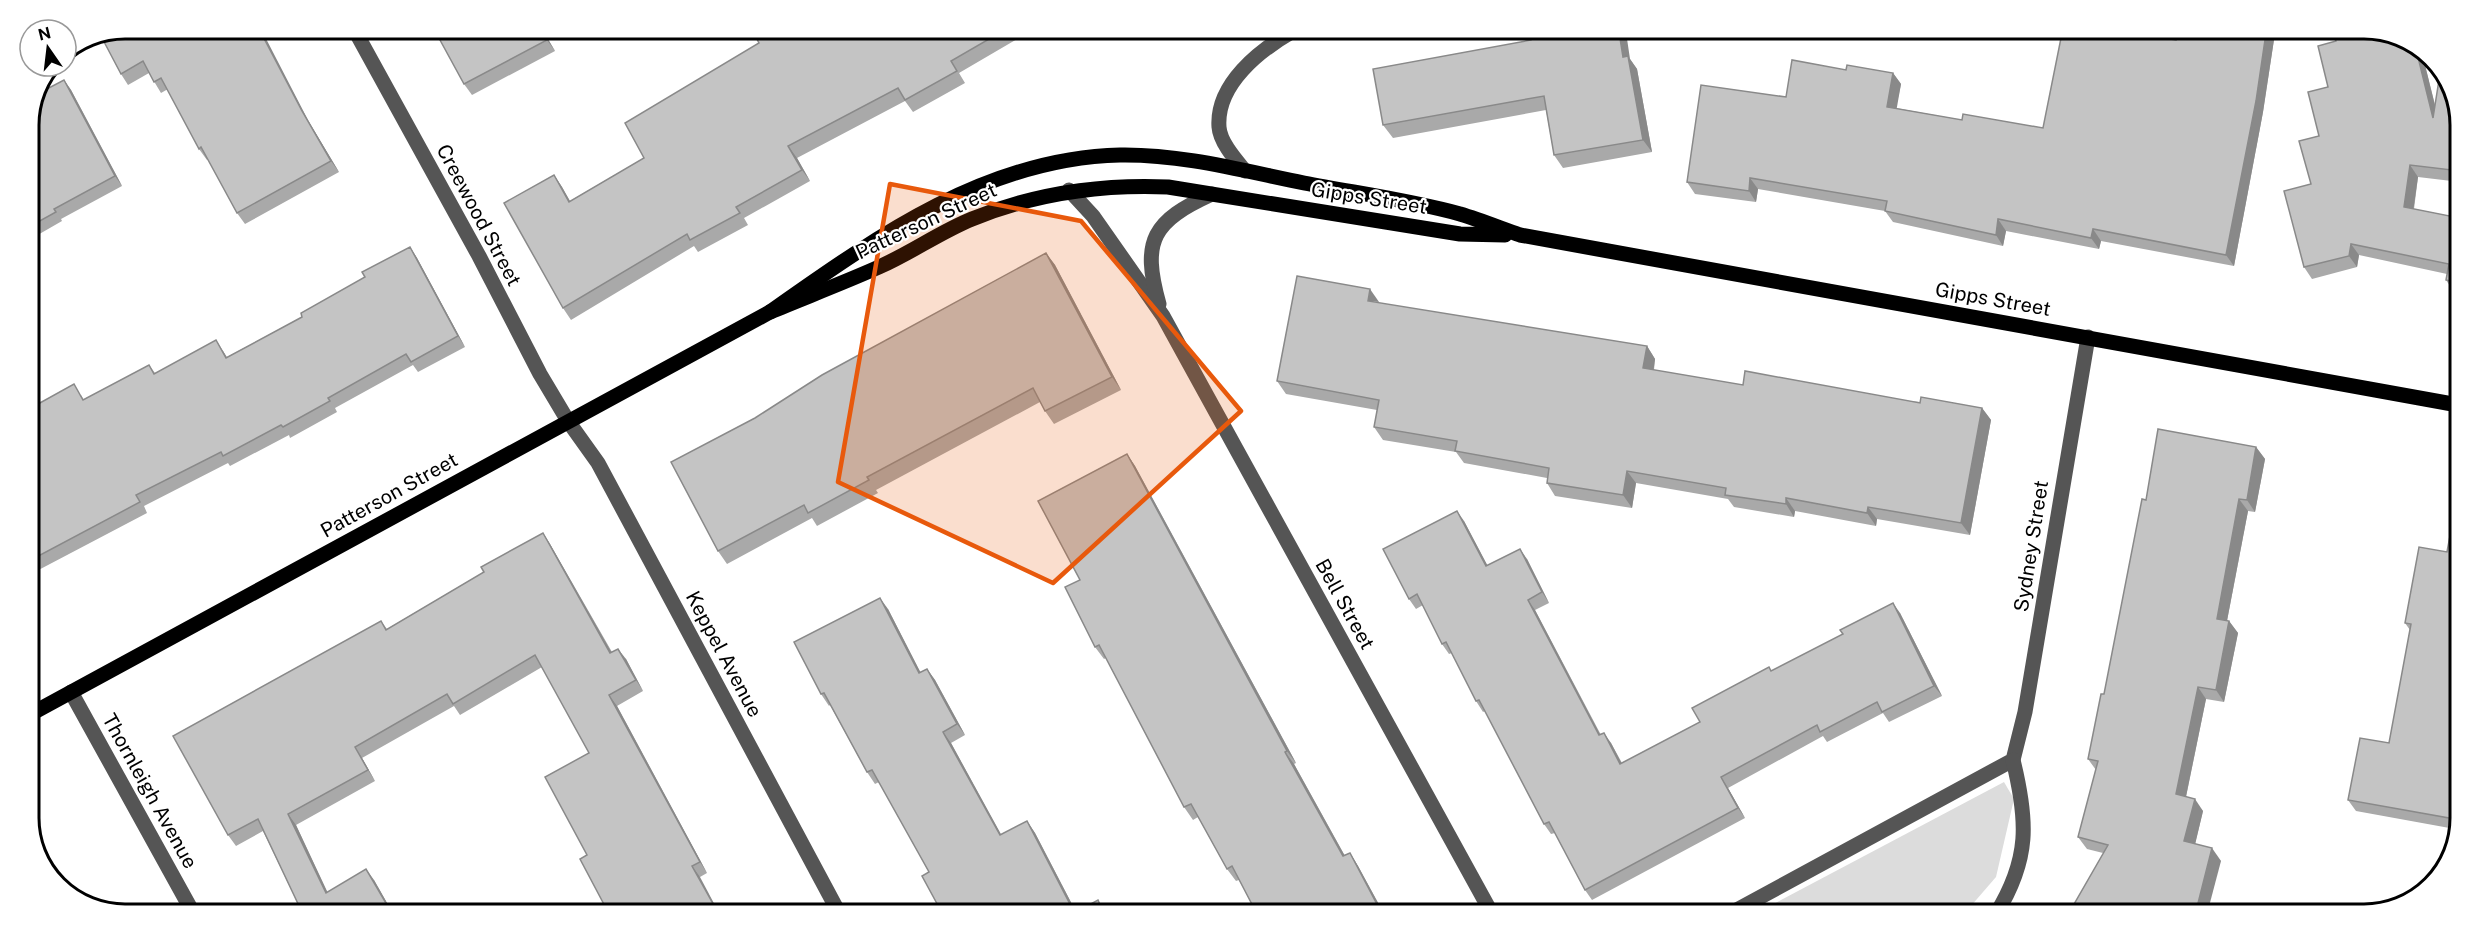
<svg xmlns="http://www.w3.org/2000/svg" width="2489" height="943" font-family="'Public Sans',sans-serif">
  <rect width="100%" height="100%" fill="#fff"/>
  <path fill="#dcdcdc" d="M 2004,782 L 2014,799 L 1996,877 L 1964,914 L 1771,913 L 1772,905 L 1781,900 Z"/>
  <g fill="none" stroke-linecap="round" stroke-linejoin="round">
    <g stroke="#555" stroke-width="15">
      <path d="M 354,29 L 479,256 L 540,374 L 568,421 L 598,463 L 838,911"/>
      <path d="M 1245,171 C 1235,159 1220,142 1219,127 C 1216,84 1260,50 1293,31"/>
      <path d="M 1069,190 L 1093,216 L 1163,316 L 1491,912"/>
      <path d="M 1159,304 C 1141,240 1153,221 1212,194"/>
      <path d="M 71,692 L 191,909"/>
      <path d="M 1731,913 L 2013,760 L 2025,712 L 2088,337"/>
      <path d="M 1996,914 C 2030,859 2028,821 2013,760"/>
    </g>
    <g stroke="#000" stroke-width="15">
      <path d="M 770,312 C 875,238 986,158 1120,155 C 1182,154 1244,171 1304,183 C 1355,193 1409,200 1460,214 C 1480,220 1500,228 1520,235 L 2458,405"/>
      <path d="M 29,715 L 770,312 C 806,297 843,283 879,267 C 911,253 940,232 972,219 C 1036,193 1099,184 1168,187 L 1460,234 L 1505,235"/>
    </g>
  </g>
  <g fill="#a9a9a9">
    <path d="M 434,29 L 542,29 L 555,51 L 472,95 L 464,84 Z"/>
    <path d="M 752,30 L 1031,31 L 959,73 L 965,83 L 913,112 L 905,101 L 797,158 L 810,181 L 744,218 L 748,225 L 698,252 L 694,246 L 571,320 L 563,308 L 554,175 L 562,187 L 570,201 L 644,158 L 759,43 Z"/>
    <path d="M 2177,33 L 2275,33 L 2263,112 L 2234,266 L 2101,241 L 2099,249 L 2006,231 L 2003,246 L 1893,222 L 1885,211 L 1758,189 L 1756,202 L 1695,194 L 1687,182 L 1846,70 L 1893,73 L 1901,84 L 1896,108 L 1962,120 L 2043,128 L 2176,40 Z"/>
    <path d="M 102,38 L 309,122 L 339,172 L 245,224 L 237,213 L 208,159 L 207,160 L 199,149 L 168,89 L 161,93 L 149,73 L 128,85 L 121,74 Z"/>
    <path d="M 1531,40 L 1630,59 L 1637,69 L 1652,152 L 1563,168 L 1554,155 L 1546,110 L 1393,138 L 1383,125 Z"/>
    <path d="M 2336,41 L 2422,53 L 2435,105 L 2460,119 L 2460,182 L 2418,177 L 2414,209 L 2460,218 L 2459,293 L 2454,292 L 2446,280 L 2447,274 L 2359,255 L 2357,267 L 2312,279 L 2304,267 L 2311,184 L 2328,87 Z"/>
    <path d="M 64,80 L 71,90 L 122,186 L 61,219 L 62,221 L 29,240 L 29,120 Z"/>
    <path d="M 410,247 L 417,258 L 465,347 L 418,372 L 413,365 L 335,408 L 337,412 L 290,438 L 289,435 L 230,466 L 228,463 L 144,506 L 147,513 L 29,575 L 29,432 L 36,428 L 81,395 L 84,400 L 149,365 L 155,373 L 223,351 L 227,357 L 302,317 L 365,277 Z"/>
    <path d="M 1046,253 L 1055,265 L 1121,390 L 1054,424 L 1045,411 L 1040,402 L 876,490 L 878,493 L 817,526 L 812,518 L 727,564 L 718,551 L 755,418 Z"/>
    <path d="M 1647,346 L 1655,359 L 1654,370 L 1743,385 L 1982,408 L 1991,420 L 1970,535 L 1877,519 L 1876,526 L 1795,511 L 1794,517 L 1734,507 L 1728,499 L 1636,483 L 1632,508 L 1555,496 L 1547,483 L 1547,478 L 1464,463 L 1456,452 L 1383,440 L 1374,427 L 1377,410 L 1286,394 L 1277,381 Z"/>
    <path d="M 2256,447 L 2265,459 L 2255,512 L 2248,511 L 2227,621 L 2229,621 L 2238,633 L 2224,702 L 2206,699 L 2186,797 L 2203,811 L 2195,844 L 2221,861 L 2103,853 L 2087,849 L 2078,837 L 2096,770 L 2088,759 L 2104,694 L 2146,500 Z"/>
    <path d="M 1127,454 L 1135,466 L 1296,763 L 1294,764 L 1345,856 L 1350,853 L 1358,866 L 1383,912 L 1256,912 L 1239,880 L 1236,881 L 1227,869 L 1198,817 L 1193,820 L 1184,807 L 1106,658 L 1104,659 L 1095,647 L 1080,580 Z"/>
    <path d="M 2458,493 L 2455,829 L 2356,811 L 2348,800 L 2389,743 L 2410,630 L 2405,623 L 2447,552 Z"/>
    <path d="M 1464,521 L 1487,565 L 1527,559 L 1549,603 L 1535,610 L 1601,735 L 1611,743 L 1622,763 L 1700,722 L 1771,671 L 1900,613 L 1942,696 L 1889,722 L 1883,713 L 1827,742 L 1823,736 L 1728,788 L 1745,818 L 1592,900 L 1585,890 L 1555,833 L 1551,834 L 1544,824 L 1485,711 L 1483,712 L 1476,701 L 1452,653 L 1449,654 L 1442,644 L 1423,605 L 1416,609 L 1409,599 Z"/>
    <path d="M 543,533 L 550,544 L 612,652 L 626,659 L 643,691 L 617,706 L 707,873 L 700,877 L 587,855 L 589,753 L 542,667 L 460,715 L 454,706 L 362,758 L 375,781 L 296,825 L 327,892 L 374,880 L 391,910 L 297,910 L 300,908 L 263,831 L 236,846 L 228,835 L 381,621 L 387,629 L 484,572 Z"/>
    <path d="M 888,609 L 920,672 L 927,669 L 935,680 L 965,735 L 951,743 L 1001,835 L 1027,821 L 1035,833 L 1076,912 L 929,872 L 879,782 L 875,784 L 867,772 L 830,705 L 829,706 L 821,694 Z"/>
  </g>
  <g fill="#898989">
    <path d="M 259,29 L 261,29 L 309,122 L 339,172 L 331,161 L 302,111 Z"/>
    <path d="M 541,29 L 542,29 L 555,51 L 547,40 Z"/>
    <path d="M 1619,32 L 1626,32 L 1630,59 L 1637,69 L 1652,152 L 1643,140 L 1623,57 Z"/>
    <path d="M 2266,33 L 2275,33 L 2263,112 L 2234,266 L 2226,255 Z"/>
    <path d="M 2416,49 L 2422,53 L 2441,130 L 2433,118 Z"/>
    <path d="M 1893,73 L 1901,84 L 1895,118 L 1887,107 Z"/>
    <path d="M 64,80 L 71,90 L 122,186 L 115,176 Z"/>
    <path d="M 788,146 L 797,158 L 810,181 L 802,170 Z"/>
    <path d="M 2410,165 L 2418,177 L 2412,219 L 2404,207 Z"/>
    <path d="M 554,175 L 562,187 L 577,214 L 569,202 Z"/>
    <path d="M 1750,178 L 1758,189 L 1756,202 L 1749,191 Z"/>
    <path d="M 1998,219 L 2006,231 L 2003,246 L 1996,235 Z"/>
    <path d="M 2093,229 L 2101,241 L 2099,249 L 2091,238 Z"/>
    <path d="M 2351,244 L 2359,255 L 2357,267 L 2349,256 Z"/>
    <path d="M 410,247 L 417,258 L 465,347 L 458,336 Z"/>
    <path d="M 1046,253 L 1055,265 L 1121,390 L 1112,377 Z"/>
    <path d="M 1370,289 L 1379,302 L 1368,301 Z"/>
    <path d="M 216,340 L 223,351 L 233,369 L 226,358 Z"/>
    <path d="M 1647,346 L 1655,359 L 1652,381 L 1643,368 Z"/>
    <path d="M 1982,408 L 1991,420 L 1970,535 L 1961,523 Z"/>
    <path d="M 2256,447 L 2265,459 L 2255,512 L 2247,500 Z"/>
    <path d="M 1127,454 L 1135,466 L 1296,763 L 1287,751 Z"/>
    <path d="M 1627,471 L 1636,483 L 1632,508 L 1623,495 Z"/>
    <path d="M 1786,498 L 1795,511 L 1794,517 L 1786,504 Z"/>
    <path d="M 2239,499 L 2248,511 L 2225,631 L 2217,619 Z"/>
    <path d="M 1868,507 L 1877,519 L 1876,526 L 1867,513 Z"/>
    <path d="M 1457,511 L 1464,521 L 1493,576 L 1486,566 Z"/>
    <path d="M 543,533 L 550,544 L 618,664 L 610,653 Z"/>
    <path d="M 1520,549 L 1527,559 L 1549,603 L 1542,592 Z"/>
    <path d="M 880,598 L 888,609 L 927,685 L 919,673 Z"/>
    <path d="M 1528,600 L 1535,610 L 1606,746 L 1599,735 Z"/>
    <path d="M 1893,603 L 1900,613 L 1942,696 L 1934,686 Z"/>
    <path d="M 2229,621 L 2238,633 L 2224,702 L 2216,690 Z"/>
    <path d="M 618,649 L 626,659 L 643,691 L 636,680 Z"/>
    <path d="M 927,669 L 935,680 L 965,735 L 957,724 Z"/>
    <path d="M 2198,687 L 2206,699 L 2184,806 L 2176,794 Z"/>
    <path d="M 609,695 L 617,706 L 707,873 L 700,862 Z"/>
    <path d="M 943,732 L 951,743 L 1008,847 L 1000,835 Z"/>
    <path d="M 1604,733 L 1611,743 L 1627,774 L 1620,764 Z"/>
    <path d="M 355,747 L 362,758 L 375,781 L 368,770 Z"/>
    <path d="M 1285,752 L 1294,764 L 1352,869 L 1343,856 Z"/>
    <path d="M 1721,777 L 1728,788 L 1745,818 L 1738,808 Z"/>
    <path d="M 2195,799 L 2203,811 L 2193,853 L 2184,841 Z"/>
    <path d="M 288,814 L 296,825 L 333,904 L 326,893 Z"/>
    <path d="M 1027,821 L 1035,833 L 1076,912 L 1074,912 Z"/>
    <path d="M 34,839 L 38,844 L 58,883 L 54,881 L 38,849 Z"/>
    <path d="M 2212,848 L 2221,861 L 2207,914 L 2198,914 L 2196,911 Z"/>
    <path d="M 1350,853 L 1358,866 L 1383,912 L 1381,912 Z"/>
    <path d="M 692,866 L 700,877 L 718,911 L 717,911 Z"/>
    <path d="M 366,869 L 374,880 L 391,910 L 390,910 Z"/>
  </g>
  <g fill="#c4c4c4" stroke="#898989" stroke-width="1.5">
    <path d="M 126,28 L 259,29 L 302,111 L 331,161 L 237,213 L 201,147 L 199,149 L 161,78 L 154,82 L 143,61 L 121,74 L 102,38 Z"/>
    <path d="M 434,29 L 541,29 L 547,40 L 464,84 Z"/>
    <path d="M 752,30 L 1003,31 L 951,61 L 957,71 L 905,100 L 898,88 L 788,146 L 802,170 L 736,207 L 740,213 L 690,240 L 687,234 L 563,308 L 504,203 L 554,175 L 569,202 L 644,158 L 625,123 L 759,43 Z"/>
    <path d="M 1530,32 L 1619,32 L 1623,57 L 1628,56 L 1643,140 L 1554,155 L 1544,96 L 1383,125 L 1373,69 L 1531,40 Z"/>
    <path d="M 2062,33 L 2142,33 L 2176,40 L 2177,33 L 2266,33 L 2256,101 L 2226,255 L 2093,229 L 2091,238 L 1998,219 L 1996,235 L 1885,211 L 1887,201 L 1750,178 L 1749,191 L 1687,182 L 1701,85 L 1786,97 L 1792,60 L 1846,70 L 1847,65 L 1893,73 L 1887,107 L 1962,120 L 1963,114 L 2043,128 Z"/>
    <path d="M 2334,34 L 2395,34 L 2416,49 L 2433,118 L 2441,67 L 2460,119 L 2460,171 L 2410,165 L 2404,207 L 2460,218 L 2459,283 L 2446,280 L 2449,264 L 2351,244 L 2349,256 L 2304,267 L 2284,191 L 2311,184 L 2299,141 L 2319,136 L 2308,92 L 2328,87 L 2318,46 L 2336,41 Z"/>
    <path d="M 64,80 L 115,176 L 54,209 L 56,212 L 29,227 L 29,120 L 41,92 Z"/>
    <path d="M 410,247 L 458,336 L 411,362 L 406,354 L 328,398 L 330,401 L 283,427 L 281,425 L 223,456 L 221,452 L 136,495 L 140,502 L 29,561 L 29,432 L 36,428 L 29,416 L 29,409 L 74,384 L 83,400 L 149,365 L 154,374 L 216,340 L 226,358 L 302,317 L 301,313 L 365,277 L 362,272 Z"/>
    <path d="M 1046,253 L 1112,377 L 1045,411 L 1033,388 L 867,477 L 869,480 L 808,513 L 804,505 L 718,551 L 671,462 L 755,418 L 822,375 Z"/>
    <path d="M 1297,276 L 1370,289 L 1368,301 L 1647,346 L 1643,368 L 1743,385 L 1745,371 L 1920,403 L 1921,397 L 1982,408 L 1961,523 L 1868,507 L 1867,513 L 1786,498 L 1786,504 L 1725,495 L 1726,488 L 1627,471 L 1623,495 L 1547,483 L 1549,468 L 1455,451 L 1457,441 L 1374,427 L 1379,400 L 1277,381 Z"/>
    <path d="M 2158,429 L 2256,447 L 2247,500 L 2239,499 L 2217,619 L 2229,621 L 2216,690 L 2198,687 L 2176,794 L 2195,799 L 2184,841 L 2212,848 L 2196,911 L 2202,914 L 2070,914 L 2069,913 L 2108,845 L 2078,837 L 2098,761 L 2088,759 L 2101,694 L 2104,694 L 2142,499 L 2146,500 Z"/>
    <path d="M 1127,454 L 1287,751 L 1285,752 L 1343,856 L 1350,853 L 1381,912 L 1256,912 L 1232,866 L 1227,869 L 1191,804 L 1184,807 L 1099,645 L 1095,647 L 1065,587 L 1080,580 L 1038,501 Z"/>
    <path d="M 2458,493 L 2455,819 L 2348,800 L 2360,738 L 2389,743 L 2411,624 L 2405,623 L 2419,547 L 2447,552 Z"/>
    <path d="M 1457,511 L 1486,566 L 1520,549 L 1542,592 L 1528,600 L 1599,735 L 1604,733 L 1620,764 L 1700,722 L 1692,708 L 1769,667 L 1771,671 L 1843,634 L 1840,630 L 1893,603 L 1934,686 L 1882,712 L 1877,702 L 1820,732 L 1817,725 L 1721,777 L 1738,808 L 1585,890 L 1549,822 L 1544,824 L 1479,700 L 1476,701 L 1446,642 L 1442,644 L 1417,594 L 1409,599 L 1383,549 Z"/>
    <path d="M 543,533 L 610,653 L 618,649 L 636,680 L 609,695 L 700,862 L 692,866 L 717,911 L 607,910 L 580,859 L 587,855 L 545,777 L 589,753 L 535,655 L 453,704 L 447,694 L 355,747 L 368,770 L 288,814 L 326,893 L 366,869 L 390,910 L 297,910 L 300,908 L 258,819 L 228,835 L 173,736 L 381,621 L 386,630 L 484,572 L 481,567 Z"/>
    <path d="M 880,598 L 919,673 L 927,669 L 957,724 L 943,732 L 1000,835 L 1027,821 L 1074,912 L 941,911 L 922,876 L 929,872 L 872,770 L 867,772 L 824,693 L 821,694 L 794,642 Z"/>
    <path d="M 38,849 L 54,881 L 48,876 Z"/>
    <path d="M 1098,900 L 1103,912 L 1076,912 Z"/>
  </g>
  <path fill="#e8590c" fill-opacity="0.2" stroke="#e8590c" stroke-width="4.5" stroke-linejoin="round" d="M 890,184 L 1081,221 L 1241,411 L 1053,583 L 838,482 Z"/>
  <g text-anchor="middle" stroke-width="4.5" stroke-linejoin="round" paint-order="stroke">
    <g font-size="20" fill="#000" stroke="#fff">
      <text transform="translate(1369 198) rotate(9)" y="7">Gipps Street</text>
      <text transform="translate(479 215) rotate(62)" y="7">Creewood Street</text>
      <text transform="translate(926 221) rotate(-25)" y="7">Patterson Street</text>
      <text transform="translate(1993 299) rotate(10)" y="7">Gipps Street</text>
      <text transform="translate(389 495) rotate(-29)" y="7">Patterson Street</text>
      <text transform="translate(2031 546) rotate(-81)" y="7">Sydney Street</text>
      <text transform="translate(1345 604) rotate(61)" y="7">Bell Street</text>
      <text transform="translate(724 654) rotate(62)" y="7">Keppel Avenue</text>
      <text transform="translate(150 791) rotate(61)" y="7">Thornleigh Avenue</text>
    </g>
  </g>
  <path d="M0 0H2489V943H0ZM125 39H2364A86 86 0 0 1 2450 125V818A86 86 0 0 1 2364 904H125A86 86 0 0 1 39 818V125A86 86 0 0 1 125 39Z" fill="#fff" fill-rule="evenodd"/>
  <path fill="none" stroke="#000" stroke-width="3" d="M125 39H2364A86 86 0 0 1 2450 125V818A86 86 0 0 1 2364 904H125A86 86 0 0 1 39 818V125A86 86 0 0 1 125 39Z"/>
  <g transform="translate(48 48) rotate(346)"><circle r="28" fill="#ffffff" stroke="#999999" stroke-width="1.5"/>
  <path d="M0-4.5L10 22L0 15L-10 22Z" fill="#000000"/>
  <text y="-9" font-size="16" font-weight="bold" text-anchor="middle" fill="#000000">N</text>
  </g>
</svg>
